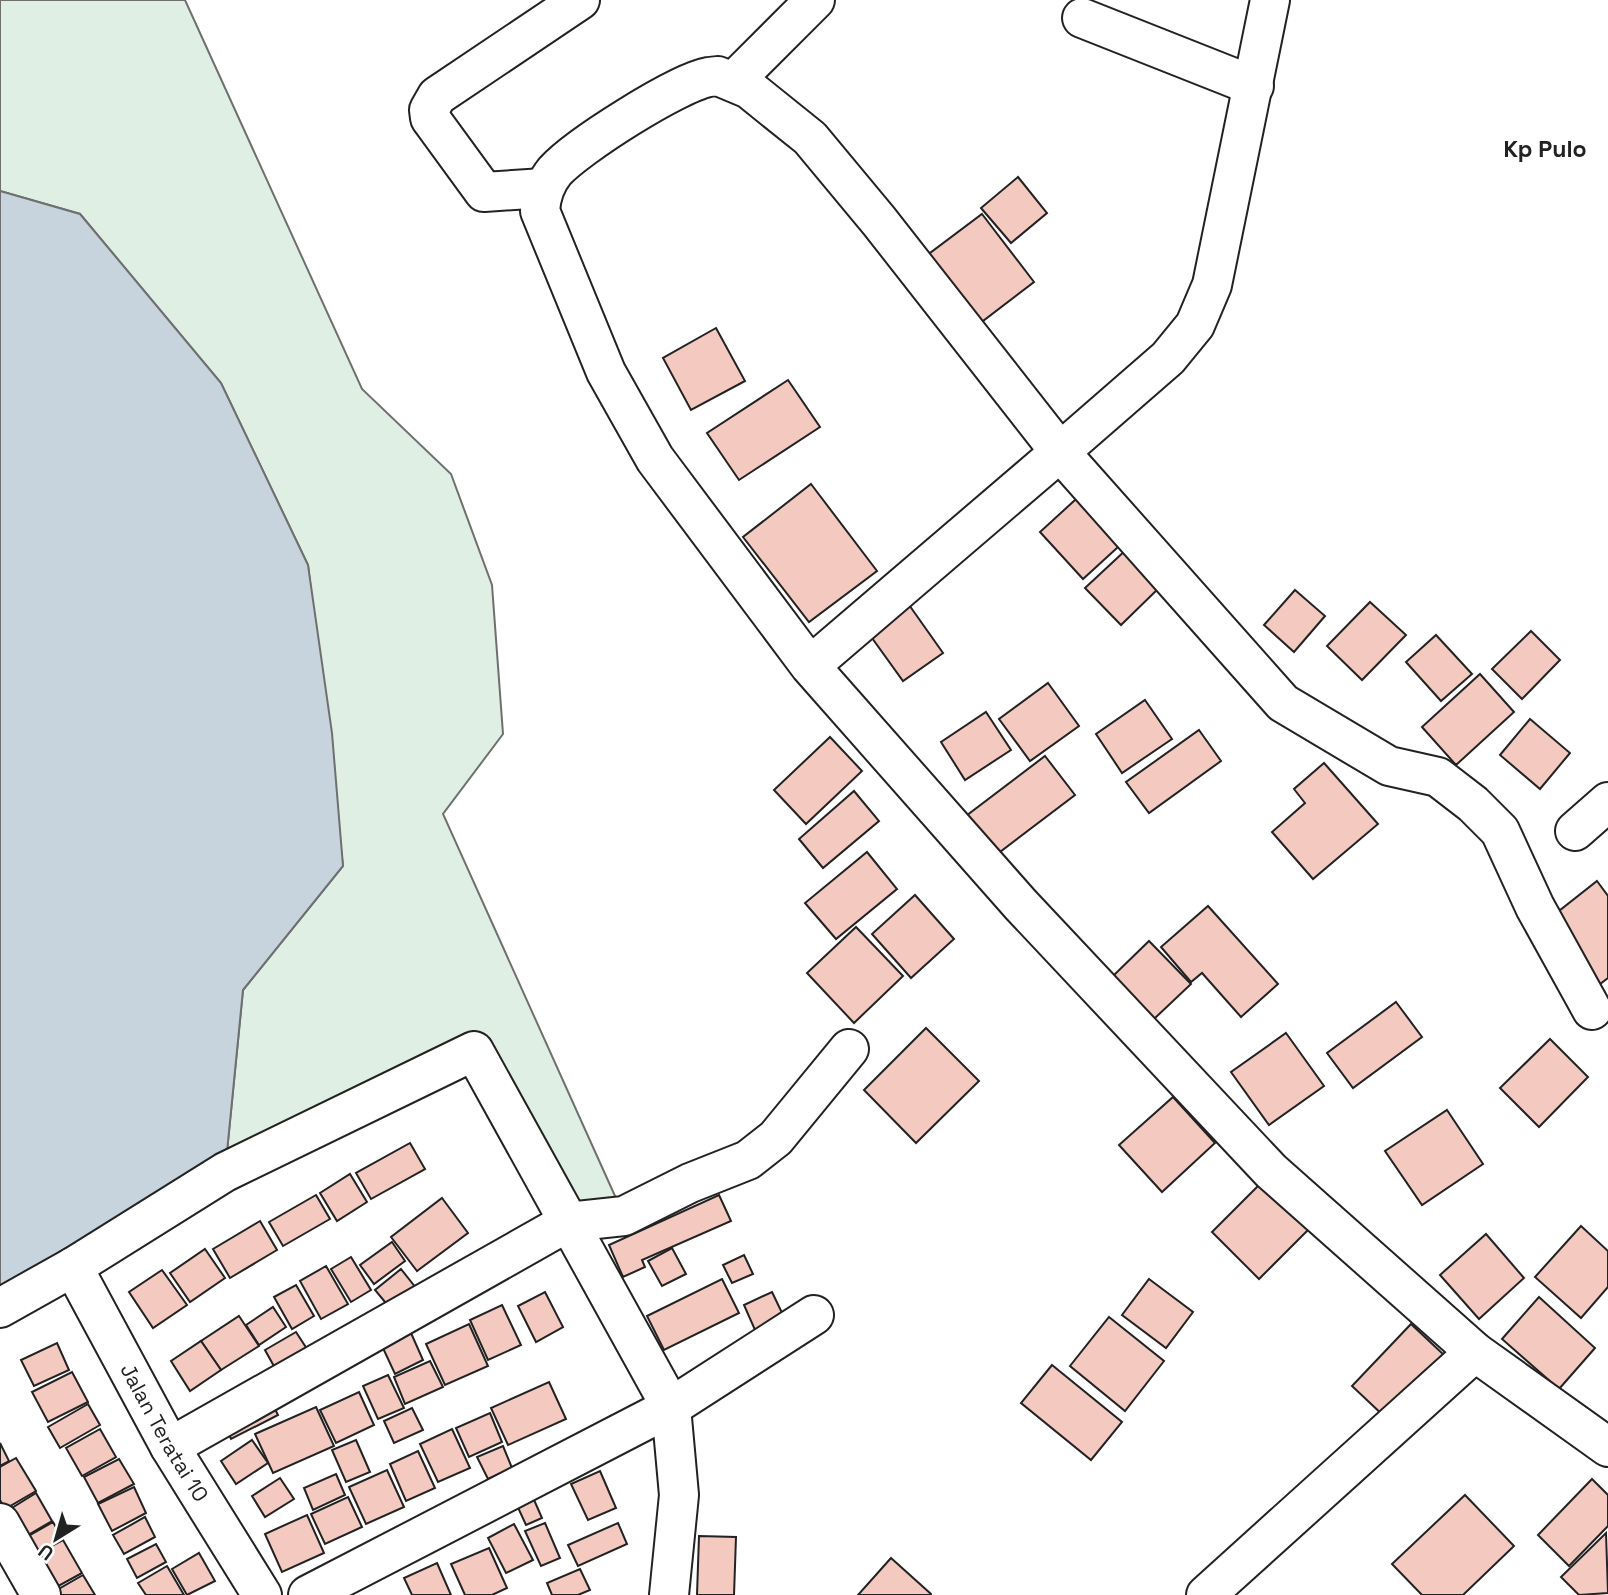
<svg xmlns="http://www.w3.org/2000/svg" width="1608" height="1595" font-family="'Space Grotesk',sans-serif">
  <rect width="100%" height="100%" fill="#fff"/>
  <path fill="#e0efe3" stroke="#6f6f6f" stroke-width="2" d="M 0,0 L 185,0 L 362,389 L 451,474 L 492,585 L 503,734 L 443,814 L 624,1216 L 568,1222 L 474,1051 L 225,1172 L 243,990 L 343,866 L 308,565 L 221,383 L 80,214 L 0,191 Z"/>
  <path fill="#c7d3dd" stroke="#6f6f6f" stroke-width="2" d="M 0,191 L 80,214 L 221,383 L 308,565 L 332,733 L 343,866 L 243,990 L 225,1172 L 0,1308 Z"/>
  <g fill="#f3c9c0" stroke="#222" stroke-width="2">
    <path d="M 1018,177 L 1047,213 L 1011,243 L 981,208 Z"/>
    <path d="M 982,214 L 1034,282 L 979,324 L 926,256 Z"/>
    <path d="M 716,328 L 745,381 L 691,410 L 663,358 Z"/>
    <path d="M 788,380 L 820,427 L 739,480 L 707,433 Z"/>
    <path d="M 811,484 L 877,571 L 809,622 L 743,537 Z"/>
    <path d="M 1086,490 L 1129,537 L 1083,579 L 1040,532 Z"/>
    <path d="M 1128,548 L 1162,585 L 1121,625 L 1085,588 Z"/>
    <path d="M 1295,590 L 1325,616 L 1294,652 L 1264,625 Z"/>
    <path d="M 907,602 L 943,653 L 903,681 L 867,631 Z"/>
    <path d="M 1370,602 L 1406,635 L 1362,680 L 1327,646 Z"/>
    <path d="M 1531,631 L 1560,660 L 1522,699 L 1492,669 Z"/>
    <path d="M 1436,635 L 1472,674 L 1441,701 L 1406,662 Z"/>
    <path d="M 1480,674 L 1514,712 L 1456,765 L 1422,727 Z"/>
    <path d="M 1048,683 L 1079,726 L 1030,761 L 999,719 Z"/>
    <path d="M 1145,700 L 1172,739 L 1122,773 L 1096,734 Z"/>
    <path d="M 986,712 L 1011,750 L 965,780 L 941,742 Z"/>
    <path d="M 1530,719 L 1570,753 L 1540,789 L 1500,755 Z"/>
    <path d="M 1199,730 L 1221,761 L 1149,813 L 1126,782 Z"/>
    <path d="M 830,737 L 862,771 L 806,824 L 774,790 Z"/>
    <path d="M 1045,756 L 1075,795 L 996,855 L 966,816 Z"/>
    <path d="M 1324,763 L 1378,824 L 1313,879 L 1272,832 L 1305,803 L 1294,789 Z"/>
    <path d="M 854,791 L 879,821 L 823,868 L 799,839 Z"/>
    <path d="M 867,852 L 897,889 L 836,939 L 805,903 Z"/>
    <path d="M 1597,881 L 1608,896 L 1608,978 L 1596,987 L 1545,922 Z"/>
    <path d="M 915,895 L 954,939 L 911,978 L 872,934 Z"/>
    <path d="M 1208,906 L 1278,984 L 1241,1017 L 1202,973 L 1191,982 L 1161,947 Z"/>
    <path d="M 856,927 L 903,976 L 854,1023 L 807,973 Z"/>
    <path d="M 1149,941 L 1191,984 L 1154,1019 L 1113,976 Z"/>
    <path d="M 1396,1002 L 1422,1037 L 1353,1088 L 1327,1053 Z"/>
    <path d="M 926,1028 L 979,1081 L 916,1143 L 864,1090 Z"/>
    <path d="M 1286,1033 L 1324,1086 L 1269,1125 L 1231,1072 Z"/>
    <path d="M 1550,1039 L 1588,1077 L 1539,1127 L 1500,1088 Z"/>
    <path d="M 1173,1097 L 1215,1143 L 1162,1192 L 1119,1145 Z"/>
    <path d="M 1447,1110 L 1483,1164 L 1422,1205 L 1385,1151 Z"/>
    <path d="M 410,1143 L 425,1169 L 371,1199 L 356,1173 Z"/>
    <path d="M 350,1174 L 367,1202 L 337,1221 L 320,1193 Z"/>
    <path d="M 1263,1181 L 1310,1228 L 1259,1279 L 1212,1232 Z"/>
    <path d="M 316,1195 L 330,1219 L 283,1246 L 269,1222 Z"/>
    <path d="M 719,1195 L 731,1221 L 642,1260 L 645,1267 L 623,1277 L 609,1245 Z"/>
    <path d="M 442,1198 L 468,1233 L 417,1271 L 391,1237 Z"/>
    <path d="M 260,1221 L 277,1250 L 230,1278 L 213,1249 Z"/>
    <path d="M 1581,1226 L 1608,1251 L 1608,1287 L 1581,1318 L 1535,1277 Z"/>
    <path d="M 1486,1234 L 1524,1278 L 1479,1319 L 1440,1275 Z"/>
    <path d="M 392,1242 L 405,1261 L 374,1284 L 360,1265 Z"/>
    <path d="M 672,1248 L 686,1274 L 662,1286 L 648,1261 Z"/>
    <path d="M 205,1249 L 225,1278 L 190,1302 L 170,1273 Z"/>
    <path d="M 744,1255 L 753,1274 L 732,1283 L 723,1265 Z"/>
    <path d="M 351,1257 L 371,1290 L 351,1302 L 331,1269 Z"/>
    <path d="M 326,1266 L 348,1304 L 321,1319 L 300,1281 Z"/>
    <path d="M 401,1269 L 416,1288 L 390,1308 L 375,1290 Z"/>
    <path d="M 162,1270 L 187,1305 L 153,1328 L 129,1292 Z"/>
    <path d="M 722,1279 L 739,1313 L 664,1350 L 647,1316 Z"/>
    <path d="M 1149,1279 L 1193,1312 L 1166,1348 L 1122,1315 Z"/>
    <path d="M 296,1285 L 314,1316 L 292,1329 L 274,1297 Z"/>
    <path d="M 545,1292 L 563,1327 L 536,1342 L 518,1306 Z"/>
    <path d="M 772,1292 L 784,1317 L 755,1330 L 744,1305 Z"/>
    <path d="M 1539,1297 L 1595,1348 L 1559,1389 L 1502,1339 Z"/>
    <path d="M 502,1305 L 521,1345 L 488,1360 L 470,1320 Z"/>
    <path d="M 273,1307 L 286,1327 L 259,1345 L 246,1325 Z"/>
    <path d="M 239,1316 L 259,1346 L 221,1370 L 201,1341 Z"/>
    <path d="M 1109,1317 L 1164,1361 L 1125,1411 L 1070,1366 Z"/>
    <path d="M 469,1324 L 488,1366 L 445,1385 L 426,1344 Z"/>
    <path d="M 1411,1324 L 1444,1355 L 1386,1418 L 1352,1386 Z"/>
    <path d="M 296,1332 L 307,1349 L 275,1368 L 265,1350 Z"/>
    <path d="M 411,1333 L 423,1360 L 395,1374 L 382,1346 Z"/>
    <path d="M 201,1341 L 221,1370 L 190,1391 L 171,1361 Z"/>
    <path d="M 57,1343 L 69,1370 L 34,1386 L 21,1360 Z"/>
    <path d="M 430,1361 L 443,1387 L 405,1404 L 394,1377 Z"/>
    <path d="M 1052,1365 L 1122,1422 L 1091,1460 L 1021,1403 Z"/>
    <path d="M 72,1372 L 88,1402 L 48,1422 L 32,1392 Z"/>
    <path d="M 388,1375 L 404,1408 L 378,1419 L 363,1386 Z"/>
    <path d="M 549,1382 L 566,1419 L 508,1445 L 491,1408 Z"/>
    <path d="M 359,1392 L 374,1425 L 336,1443 L 320,1410 Z"/>
    <path d="M 269,1397 L 278,1415 L 231,1439 L 222,1420 Z"/>
    <path d="M 88,1404 L 100,1425 L 60,1448 L 48,1427 Z"/>
    <path d="M 316,1407 L 334,1446 L 273,1473 L 255,1434 Z"/>
    <path d="M 412,1408 L 423,1430 L 394,1443 L 384,1421 Z"/>
    <path d="M 490,1413 L 502,1442 L 469,1457 L 456,1428 Z"/>
    <path d="M 100,1429 L 116,1457 L 82,1476 L 66,1448 Z"/>
    <path d="M 452,1429 L 470,1468 L 438,1482 L 420,1444 Z"/>
    <path d="M 252,1440 L 268,1463 L 236,1484 L 221,1461 Z"/>
    <path d="M 356,1440 L 370,1472 L 346,1482 L 332,1450 Z"/>
    <path d="M 0,1443 L 9,1461 L 0,1466 Z"/>
    <path d="M 503,1446 L 512,1468 L 488,1479 L 477,1457 Z"/>
    <path d="M 418,1451 L 435,1488 L 406,1501 L 390,1464 Z"/>
    <path d="M 16,1458 L 36,1491 L 5,1509 L 0,1500 L 0,1467 Z"/>
    <path d="M 119,1459 L 134,1484 L 98,1503 L 84,1477 Z"/>
    <path d="M 387,1470 L 404,1507 L 366,1524 L 349,1487 Z"/>
    <path d="M 600,1471 L 616,1508 L 588,1520 L 571,1484 Z"/>
    <path d="M 336,1474 L 345,1495 L 313,1510 L 304,1488 Z"/>
    <path d="M 280,1478 L 294,1499 L 265,1517 L 252,1496 Z"/>
    <path d="M 1592,1479 L 1608,1495 L 1608,1526 L 1569,1566 L 1538,1535 Z"/>
    <path d="M 134,1487 L 146,1513 L 112,1531 L 98,1504 Z"/>
    <path d="M 36,1493 L 52,1521 L 23,1538 L 7,1511 Z"/>
    <path d="M 531,1493 L 542,1518 L 526,1525 L 515,1501 Z"/>
    <path d="M 1465,1495 L 1514,1546 L 1463,1595 L 1422,1595 L 1392,1564 Z"/>
    <path d="M 348,1497 L 362,1527 L 325,1544 L 311,1514 Z"/>
    <path d="M 307,1515 L 324,1553 L 282,1572 L 265,1534 Z"/>
    <path d="M 145,1517 L 155,1537 L 124,1554 L 113,1535 Z"/>
    <path d="M 53,1522 L 62,1538 L 35,1553 L 25,1538 Z"/>
    <path d="M 545,1523 L 560,1558 L 541,1566 L 525,1531 Z"/>
    <path d="M 618,1523 L 627,1544 L 578,1566 L 568,1545 Z"/>
    <path d="M 514,1524 L 533,1560 L 506,1573 L 488,1538 Z"/>
    <path d="M 1606,1533 L 1608,1593 L 1579,1595 L 1561,1577 Z"/>
    <path d="M 699,1536 L 736,1537 L 734,1595 L 697,1595 Z"/>
    <path d="M 63,1540 L 82,1573 L 53,1589 L 34,1555 Z"/>
    <path d="M 156,1544 L 166,1562 L 137,1578 L 127,1559 Z"/>
    <path d="M 489,1548 L 507,1588 L 492,1595 L 465,1595 L 451,1564 Z"/>
    <path d="M 199,1553 L 215,1581 L 187,1595 L 172,1569 Z"/>
    <path d="M 891,1558 L 931,1594 L 931,1595 L 858,1595 Z"/>
    <path d="M 437,1563 L 451,1595 L 412,1595 L 404,1578 Z"/>
    <path d="M 167,1566 L 184,1595 L 146,1595 L 138,1583 Z"/>
    <path d="M 580,1569 L 590,1590 L 578,1595 L 552,1595 L 547,1583 Z"/>
    <path d="M 83,1575 L 95,1595 L 59,1595 L 57,1590 Z"/>
  </g>
  <g fill="none" stroke-linecap="round" stroke-linejoin="round">
    <defs>
      <g id="street">
        <path d="M 1270,0 L 1212,285 L 1195,325 L 1168,358 L 1060,452 L 1283,703 L 1389,766 L 1438,777 L 1473,804 L 1500,831 L 1535,907 L 1592,1010"/>
        <path d="M 1082,18 L 1254,86"/>
        <path d="M 734,81 L 815,0"/>
        <path d="M 544,188 L 484,192 L 430,118 L 429,110 L 437,96 L 580,0"/>
        <path d="M 810,666 L 1060,452 L 879,221 L 810,138 L 749,89 L 718,76 L 709,77 C 677,83 578,146 555,171 C 545,183 541,196 540,211 L 606,372 L 655,459 L 810,666 L 1021,905 L 1271,1171 L 1475,1352 L 1608,1447"/>
        <path d="M 1575,831 L 1608,802"/>
        <path id="s1" d="M 73,1267 L 170,1447 L 262,1595"/>
        <path d="M 0,1308 L 73,1267 L 225,1172 L 474,1051 L 671,1407 L 679,1495 L 669,1595"/>
        <path d="M 170,1447 L 568,1222 L 624,1216 L 690,1183 L 748,1160 L 776,1138 L 849,1049"/>
        <path d="M 0,1523 L 41,1595"/>
        <path d="M 308,1595 L 671,1407 L 814,1315"/>
        <path d="M 1206,1595 L 1475,1352"/>
      </g>
    </defs>
    <use href="#street" stroke="#222" stroke-width="42"/>
    <use href="#street" stroke="#fff" stroke-width="38"/>
  </g>
  <g text-anchor="middle" stroke-width="5" stroke-linejoin="round" paint-order="stroke">
    <g font-size="21" fill="#222" stroke="#fff">
      <text dy="7" stroke="none"><textPath href="#s1" startOffset="189">Jalan Teratai 10</textPath></text>
    </g>
    <g font-size="23" font-weight="bold" fill="#222" stroke="#fff">
      <text x="1545" y="157">Kp Pulo</text>
    </g>
  </g>
  <g transform="translate(56 1539) rotate(217)" stroke="#ffffff" stroke-width="5" paint-order="stroke">
  <path d="M0-5L12 26L0 18L-12 26Z" fill="#222222"/>
  <text y="-10" font-size="19" font-weight="bold" text-anchor="middle" fill="#222222">U</text>
  </g>
</svg>
